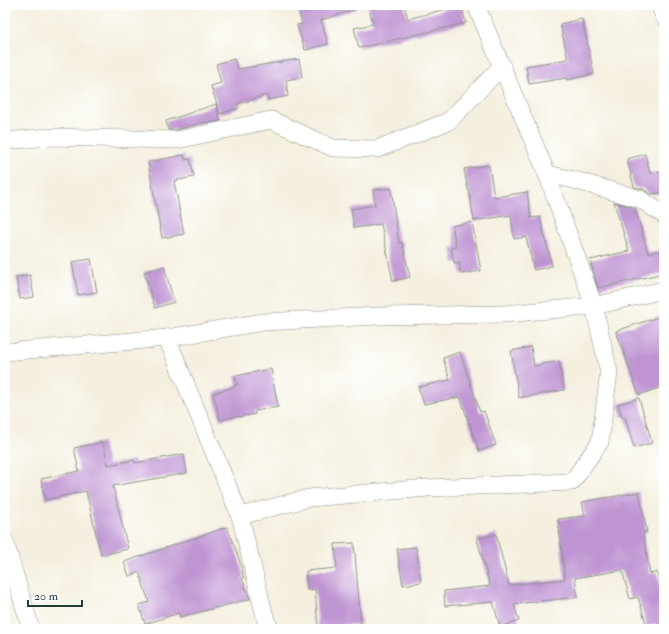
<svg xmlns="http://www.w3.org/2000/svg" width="669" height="634" font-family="'IM FELL Double Pica',serif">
  <rect width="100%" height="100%" fill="#fff"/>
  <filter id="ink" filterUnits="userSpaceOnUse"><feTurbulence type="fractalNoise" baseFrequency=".025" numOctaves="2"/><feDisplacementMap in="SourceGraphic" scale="8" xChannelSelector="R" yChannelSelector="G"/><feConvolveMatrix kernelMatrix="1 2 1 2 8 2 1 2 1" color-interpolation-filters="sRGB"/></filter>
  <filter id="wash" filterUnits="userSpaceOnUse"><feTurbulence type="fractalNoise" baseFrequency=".012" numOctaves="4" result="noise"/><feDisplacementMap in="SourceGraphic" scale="16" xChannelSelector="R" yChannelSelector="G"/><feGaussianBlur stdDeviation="0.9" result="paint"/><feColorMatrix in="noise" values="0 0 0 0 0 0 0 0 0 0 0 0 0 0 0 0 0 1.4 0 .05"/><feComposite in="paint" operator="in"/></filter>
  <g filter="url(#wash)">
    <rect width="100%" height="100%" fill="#f4efde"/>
    <g id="blocks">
      <g fill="#bf94d3">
        <path d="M 297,5 L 357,5 L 357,9 L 321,20 L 328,44 L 305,50 L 297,25 L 302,24 Z"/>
        <path d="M 368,5 L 404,5 L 408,19 L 461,5 L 466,23 L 359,48 L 354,28 L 373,24 Z"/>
        <path d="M 582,19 L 594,74 L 567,80 L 566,78 L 529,84 L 526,66 L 568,59 L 560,24 Z"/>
        <path d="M 234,59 L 238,69 L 299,59 L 302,77 L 286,80 L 288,96 L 268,100 L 267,95 L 237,104 L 239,108 L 220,114 L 211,86 L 221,83 L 216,64 Z"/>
        <path d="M 216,104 L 220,121 L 207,123 L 206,122 L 176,130 L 168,130 L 166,121 Z"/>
        <path d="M 645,154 L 650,173 L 664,172 L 664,193 L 650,194 L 643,189 L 634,187 L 627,159 Z"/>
        <path d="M 184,155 L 185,160 L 190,159 L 194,177 L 174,181 L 184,234 L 162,238 L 148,162 Z"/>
        <path d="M 489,165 L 494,197 L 527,192 L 531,218 L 540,217 L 552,266 L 534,270 L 526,237 L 514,239 L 511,215 L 474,221 L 469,190 L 468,190 L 464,169 Z"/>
        <path d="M 391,188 L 399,243 L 402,242 L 410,277 L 393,281 L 381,224 L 354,228 L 351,209 L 375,205 L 373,190 Z"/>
        <path d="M 614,202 L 635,208 L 648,253 L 664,250 L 664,273 L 598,288 L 590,260 L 629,251 Z"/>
        <path d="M 472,222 L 481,271 L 461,274 L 459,262 L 454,263 L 451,248 L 456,247 L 452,226 Z"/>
        <path d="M 91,259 L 97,292 L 78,295 L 72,262 Z"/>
        <path d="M 164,266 L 174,302 L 155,308 L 144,272 Z"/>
        <path d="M 30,275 L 34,297 L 20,299 L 16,277 Z"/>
        <path d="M 664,315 L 664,386 L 639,395 L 616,331 Z"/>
        <path d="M 531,347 L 534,366 L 559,361 L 564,390 L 519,398 L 511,351 Z"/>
        <path d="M 460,352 L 480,412 L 484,411 L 496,445 L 479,451 L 460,397 L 424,404 L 418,387 L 450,380 L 443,358 Z"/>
        <path d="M 271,369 L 278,407 L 255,411 L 255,414 L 239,417 L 239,416 L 220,420 L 213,393 L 234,387 L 233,386 L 237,385 L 235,376 Z"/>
        <path d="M 639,398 L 652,443 L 634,448 L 625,417 L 622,417 L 618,404 Z"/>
        <path d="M 103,442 L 108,465 L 134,460 L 135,463 L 184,454 L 187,473 L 113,486 L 128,549 L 101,555 L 86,491 L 45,500 L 41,479 L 79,471 L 74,448 Z"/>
        <path d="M 639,492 L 647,532 L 643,533 L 650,574 L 657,572 L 664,596 L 664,622 L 647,627 L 638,597 L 630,599 L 622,570 L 575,578 L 578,597 L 514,604 L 519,621 L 500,627 L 493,602 L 445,606 L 444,591 L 490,586 L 477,539 L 496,534 L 509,585 L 565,579 L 558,519 L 585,516 L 582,502 Z"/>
        <path d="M 227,527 L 239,559 L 244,578 L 242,578 L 250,599 L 180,617 L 179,613 L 145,624 L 139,605 L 149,602 L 139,572 L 129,576 L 124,562 Z"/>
        <path d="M 354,543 L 361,624 L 342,625 L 342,629 L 318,629 L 315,589 L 307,590 L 306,571 L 337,568 L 335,544 Z"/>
        <path d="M 416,547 L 421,582 L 403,585 L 397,549 Z"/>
      </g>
    </g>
  </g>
  <g filter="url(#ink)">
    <use href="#blocks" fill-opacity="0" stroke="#8a9689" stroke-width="1"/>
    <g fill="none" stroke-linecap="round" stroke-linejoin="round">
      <defs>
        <g id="street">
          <path d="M 476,5 L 547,174 L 574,180 L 640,199 L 664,215"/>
          <path d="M 660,5 L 664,17"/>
          <path d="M 5,141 L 50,137 L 177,140 L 271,120 L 333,148 L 377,149 L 449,121 L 502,66"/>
          <path d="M 167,338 L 240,516 L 266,621 L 271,629"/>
          <path d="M 5,352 L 167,338 L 263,322 L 378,316 L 503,314 L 594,306 L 664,290"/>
          <path d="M 240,516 L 309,498 L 428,488 L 572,482 L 600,442 L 609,372 L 594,306 L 547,174"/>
          <path d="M 5,542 L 31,629"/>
        </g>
      </defs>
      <use href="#street" stroke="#8a9689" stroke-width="18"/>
      <use href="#street" stroke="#fff" stroke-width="17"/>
    </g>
  </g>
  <rect width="669" height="634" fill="none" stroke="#fff" stroke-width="20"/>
  <path d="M28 600v6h54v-6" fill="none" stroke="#1f3d34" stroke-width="2"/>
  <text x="34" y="600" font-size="12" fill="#1f3d34" stroke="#ffffff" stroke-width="3" paint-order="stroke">20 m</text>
</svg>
